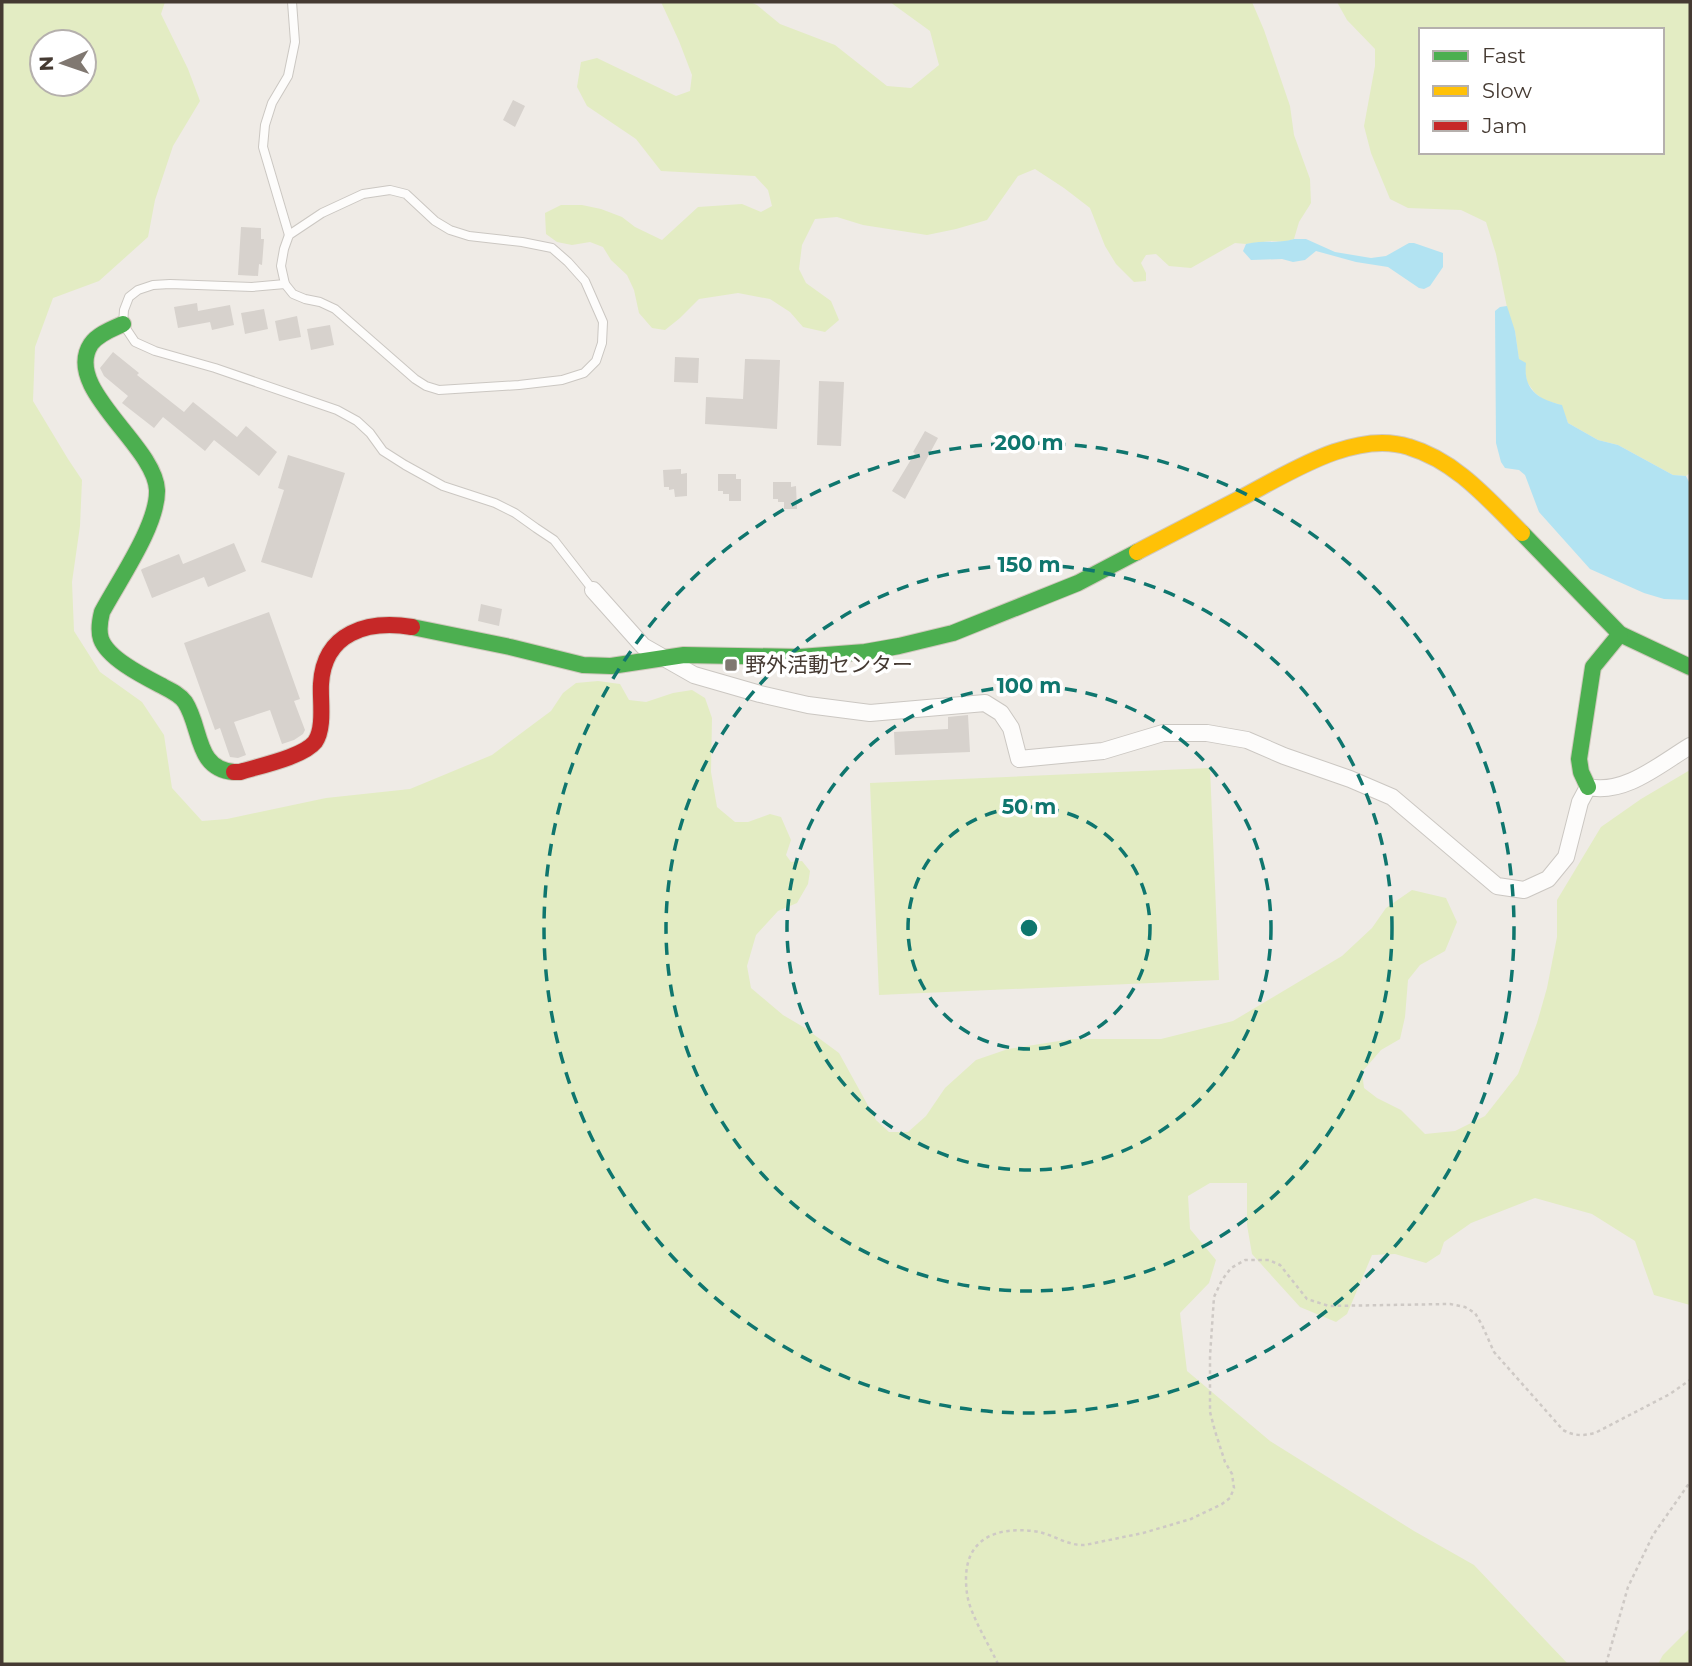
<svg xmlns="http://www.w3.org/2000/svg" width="1692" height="1666" font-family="Montserrat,'Noto Sans JP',sans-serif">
  <rect width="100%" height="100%" fill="#efebe6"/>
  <g fill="#e3ecc3" fill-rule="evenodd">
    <path d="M 2,2 L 165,2 L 161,14 L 188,69 L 200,101 L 173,146 L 155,200 L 148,237 L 99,281 L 53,298 L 35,347 L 33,401 L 68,459 L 82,480 L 80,526 L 72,582 L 74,631 L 100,672 L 142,702 L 164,735 L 172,788 L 202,821 L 227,819 L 326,798 L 410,789 L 492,755 L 551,711 L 563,693 L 576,683 L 598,681 L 620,684 L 629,700 L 646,702 L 673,693 L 692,690 L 705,698 L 712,718 L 711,772 L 717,807 L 735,822 L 748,822 L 770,814 L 781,817 L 791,840 L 786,855 L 791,862 L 802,861 L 810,871 L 808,884 L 797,903 L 778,911 L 756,935 L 747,966 L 751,988 L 783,1015 L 805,1028 L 839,1053 L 876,1120 L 889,1132 L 908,1132 L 926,1116 L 945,1088 L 976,1060 L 1008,1049 L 1072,1039 L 1161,1039 L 1233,1021 L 1342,956 L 1372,928 L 1386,908 L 1412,890 L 1446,898 L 1457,922 L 1445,951 L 1420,965 L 1408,980 L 1405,1017 L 1400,1039 L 1381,1050 L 1362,1072 L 1364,1088 L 1377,1098 L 1401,1110 L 1425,1134 L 1455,1131 L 1485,1116 L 1518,1074 L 1537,1023 L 1547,988 L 1557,937 L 1557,900 L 1601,827 L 1641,799 L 1690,770 L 1690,1305 L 1654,1295 L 1635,1241 L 1592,1214 L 1535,1198 L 1471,1223 L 1444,1242 L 1440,1254 L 1426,1263 L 1395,1254 L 1372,1255 L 1347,1314 L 1336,1322 L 1300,1307 L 1252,1254 L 1247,1225 L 1247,1183 L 1210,1183 L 1188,1196 L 1190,1229 L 1216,1260 L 1209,1283 L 1180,1313 L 1187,1371 L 1270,1441 L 1414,1531 L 1474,1565 L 1568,1664 L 2,1664 ZM 42,42 L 84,42 L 84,84 L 42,84 Z"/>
    <path d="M 661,2 L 750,2 L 757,5 L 780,24 L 835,45 L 887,86 L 911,88 L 939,65 L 930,31 L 890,2 L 1252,2 L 1264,30 L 1290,106 L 1294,135 L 1310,179 L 1311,203 L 1299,222 L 1294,239 L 1285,242 L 1271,241 L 1246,244 L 1235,243 L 1191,268 L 1169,266 L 1156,254 L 1146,255 L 1141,263 L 1146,273 L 1146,281 L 1134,282 L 1116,264 L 1105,246 L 1090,208 L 1064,188 L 1035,169 L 1018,176 L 987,220 L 956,229 L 927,235 L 863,225 L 837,217 L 815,219 L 802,245 L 799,269 L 806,283 L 831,301 L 839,320 L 825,332 L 803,327 L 790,312 L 770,299 L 738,293 L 699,299 L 680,318 L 665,330 L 652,328 L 639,313 L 634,290 L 627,275 L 611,260 L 603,247 L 590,242 L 572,245 L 557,242 L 546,234 L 545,213 L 561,205 L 582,205 L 601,209 L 622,217 L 635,227 L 662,240 L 698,207 L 742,204 L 761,212 L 772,206 L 768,190 L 755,176 L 661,171 L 636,139 L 587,106 L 577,87 L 581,62 L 597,58 L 676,96 L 690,91 L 692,75 L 679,41 Z"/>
    <path d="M 1337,2 L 1690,2 L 1690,473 L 1686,476 L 1673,475 L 1618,445 L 1598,440 L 1568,423 L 1561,405 L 1544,400 L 1535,393 L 1527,382 L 1525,371 L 1519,360 L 1515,331 L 1509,317 L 1496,254 L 1486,222 L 1461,210 L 1408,208 L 1390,199 L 1371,153 L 1364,126 L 1375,66 L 1375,49 L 1347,20 ZM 1421,30 L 1662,30 L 1662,152 L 1421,152 Z"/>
    <path d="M 1210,768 L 1219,980 L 879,995 L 870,783 Z"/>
    <path d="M 1690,1628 L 1690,1664 L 1658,1664 L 1663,1655 Z"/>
  </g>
  <g fill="#b2e3f2">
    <path d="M 1294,239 L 1306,239 L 1335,252 L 1371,258 L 1386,256 L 1409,243 L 1414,243 L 1443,253 L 1443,267 L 1430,286 L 1424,289 L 1419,288 L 1388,267 L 1356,262 L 1316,251 L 1305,260 L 1293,262 L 1282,259 L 1251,260 L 1243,251 L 1246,244 C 1262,240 1279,244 1294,239 Z"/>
    <path d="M 1507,306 L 1515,331 L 1519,359 L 1526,363 C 1523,390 1538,399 1562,405 L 1568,423 L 1598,440 L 1618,445 L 1673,475 L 1686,476 L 1690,484 L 1690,600 L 1664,599 L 1644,593 L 1590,569 L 1539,512 L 1525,475 L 1519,470 L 1505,468 L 1501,462 L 1496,443 L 1495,311 L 1500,307 Z"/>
  </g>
  <g fill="#d7d2cd">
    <path d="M 513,100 L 525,106 L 515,127 L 503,120 Z"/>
    <path d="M 241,227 L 261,228 L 261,239 L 264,239 L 262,265 L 259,264 L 258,276 L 238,275 Z"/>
    <path d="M 197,303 L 198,311 L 230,305 L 234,325 L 212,330 L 210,322 L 178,328 L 174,307 Z"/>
    <path d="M 264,309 L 268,329 L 245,334 L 241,313 Z"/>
    <path d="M 297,316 L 301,337 L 279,341 L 275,321 Z"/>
    <path d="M 330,325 L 334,345 L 311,350 L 307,329 Z"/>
    <path d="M 113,352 L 139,373 L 137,375 L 184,412 L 193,402 L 237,437 L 246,426 L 277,452 L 259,476 L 214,440 L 205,451 L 163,417 L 154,428 L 122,403 L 128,396 L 104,376 L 100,368 Z"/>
    <path d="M 675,357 L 699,358 L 698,383 L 674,382 Z"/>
    <path d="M 745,359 L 780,360 L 777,429 L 705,424 L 706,397 L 743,399 Z"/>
    <path d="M 819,381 L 844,382 L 841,446 L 817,445 Z"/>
    <path d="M 925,431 L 938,438 L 905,499 L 892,491 L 915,453 L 913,452 Z"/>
    <path d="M 288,455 L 345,473 L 312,578 L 261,562 L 284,490 L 278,488 Z"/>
    <path d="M 681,469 L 681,474 L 687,473 L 687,496 L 675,497 L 674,489 L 669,490 L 669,487 L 664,487 L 663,470 Z"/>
    <path d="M 718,474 L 736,474 L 736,479 L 741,479 L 741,501 L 729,501 L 729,494 L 723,494 L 723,491 L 718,491 Z"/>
    <path d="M 773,482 L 791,482 L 791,487 L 796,486 L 797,509 L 784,509 L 784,502 L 778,502 L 778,499 L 773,499 Z"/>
    <path d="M 234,543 L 246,571 L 208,587 L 204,577 L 152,598 L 141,570 L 142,569 L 179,554 L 183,564 Z"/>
    <path d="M 481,604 L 502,609 L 499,626 L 478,621 Z"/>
    <path d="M 269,612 L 300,699 L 294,701 L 305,730 L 303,734 L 294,740 L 282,744 L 270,710 L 234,722 L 246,755 L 238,758 L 230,757 L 220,728 L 215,730 L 184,643 Z"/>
    <path d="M 968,715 L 970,752 L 895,755 L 894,732 L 948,729 L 948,717 Z"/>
  </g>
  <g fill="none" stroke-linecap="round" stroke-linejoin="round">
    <defs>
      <g id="lane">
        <path d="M 390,190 L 406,194 L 435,221 L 450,230 L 469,236 L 522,242 L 552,248 L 568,262 L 585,281 L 603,322 L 602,343 L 596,361 L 584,373 L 562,380 L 519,385 L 439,390 L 426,386 L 415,379 L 335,309 L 320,302 L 305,299 L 293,294 L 285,284 L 281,266 L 284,249 L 289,235 L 322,213 L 363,194 Z"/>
        <path d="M 289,235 L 263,147 L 265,125 L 272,103 L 288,76 L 295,42 L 292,2"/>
        <path d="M 285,284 L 252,287 L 170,284 L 153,285 L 138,290 L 129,297 L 124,310 L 123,324 L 135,342 L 155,351 L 215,368 L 337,410 L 357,421 L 370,433 L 383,451 L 405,465 L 443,486 L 495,503 L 515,513 L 536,528 L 554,540 L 593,590"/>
      </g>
      <path id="street" d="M 593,590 L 643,646 L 694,675 L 760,694 L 808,705 L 870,713 L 985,703 L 1001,713 L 1011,728 L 1019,759 L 1103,751 L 1163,733 L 1207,733 L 1247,740 L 1284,756 L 1350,779 L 1392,797 L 1497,886 L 1524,890 L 1548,879 L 1566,857 L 1580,802 L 1588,787 C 1625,795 1660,764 1690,746"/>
      <g id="fast">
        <path d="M 123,324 C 112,329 98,334 91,344 C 62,388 155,445 157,490 C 158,525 119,580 102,612 C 100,620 98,630 101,639 C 108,659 145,677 164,687 C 172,691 180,695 185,702 C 202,728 195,769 234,772"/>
        <path d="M 1522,533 L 1620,634 L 1690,667"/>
        <path d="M 412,627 L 510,647 L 583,665 L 611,666 L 684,655 L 800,657 L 865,652 L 899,646 L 953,633 L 1078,583 L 1137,552"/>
        <path d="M 1588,787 L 1581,772 L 1579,759 L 1593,667 L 1620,634"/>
      </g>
      <path id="slow" d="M 1137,552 C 1171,534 1206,516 1241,498 C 1287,474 1355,429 1409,447 C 1456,461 1488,499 1522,533"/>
      <path id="jam" d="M 234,772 L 240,772 C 259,766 303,757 315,742 C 325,728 320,700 321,684 C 324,632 368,620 412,627"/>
    </defs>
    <use href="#lane" stroke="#cbc7c2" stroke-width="10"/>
    <use href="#street" stroke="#cbc7c2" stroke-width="18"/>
    <use href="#fast" stroke="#d0c8bd" stroke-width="18"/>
    <use href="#slow" stroke="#d0c8bd" stroke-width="18"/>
    <use href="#jam" stroke="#d0c8bd" stroke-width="18"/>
    <g stroke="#cec9c5" stroke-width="2.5" stroke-dasharray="3.5 3.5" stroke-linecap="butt">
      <path d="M 998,1664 C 989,1645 977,1626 970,1606 C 967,1597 966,1588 966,1579 C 966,1538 997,1527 1033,1531 C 1052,1533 1066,1546 1085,1545 L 1143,1533 L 1191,1519 L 1222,1504 L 1230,1498 L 1234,1488 L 1232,1474 L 1225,1462 L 1215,1431 L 1210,1412 L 1210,1356 L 1214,1297 L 1222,1280 L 1231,1268 L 1245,1260 L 1269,1260 L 1280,1265 L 1307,1299 L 1329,1306 L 1450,1304 L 1465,1307 L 1475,1313 L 1482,1325 L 1494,1352 L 1563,1430 C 1574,1436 1583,1436 1595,1433 L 1670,1394 L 1690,1380"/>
      <path d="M 1606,1664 L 1628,1587 L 1653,1535 L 1690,1482"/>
    </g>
    <use href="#lane" stroke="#fdfcfb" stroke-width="8"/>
    <use href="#street" stroke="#fdfcfb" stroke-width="16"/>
    <use href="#fast" stroke="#4caf50" stroke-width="16"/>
    <use href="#slow" stroke="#ffc107" stroke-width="16"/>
    <use href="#jam" stroke="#c62828" stroke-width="16"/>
  </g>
  <g fill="none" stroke="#0f766e" stroke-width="3.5" stroke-dasharray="12 9">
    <circle cx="1029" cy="928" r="121"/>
    <circle cx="1029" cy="928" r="242"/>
    <circle cx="1029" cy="928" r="363"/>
    <circle cx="1029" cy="928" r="485"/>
  </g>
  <rect fill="#807871" stroke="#fff" stroke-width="2.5" x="724" y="658" width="14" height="14" rx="3.5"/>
  <g text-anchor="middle" stroke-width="7" stroke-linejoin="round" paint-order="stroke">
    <g font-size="21" fill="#453a32" stroke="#fff" text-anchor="start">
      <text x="745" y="672">野外活動センター</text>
    </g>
  </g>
  <circle cx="1029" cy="928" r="10" fill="#0f766e" stroke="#fff" stroke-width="3.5"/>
  <g font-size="21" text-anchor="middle" font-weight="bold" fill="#0f766e" stroke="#fff" stroke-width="7" stroke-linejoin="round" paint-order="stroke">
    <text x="1029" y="450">200 m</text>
    <text x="1029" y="572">150 m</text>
    <text x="1029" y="693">100 m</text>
    <text x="1029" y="814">50 m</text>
  </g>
  <rect width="1692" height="1666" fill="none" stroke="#453a32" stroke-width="7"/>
  <rect x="1419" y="28" width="245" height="126" fill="#ffffff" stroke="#b5b0ad" stroke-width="2"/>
  <rect x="1433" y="51" width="35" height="10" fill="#4caf50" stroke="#b5b0ad" stroke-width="2"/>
  <text x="1482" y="63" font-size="21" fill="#453a32">Fast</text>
  <rect x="1433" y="86" width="35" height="10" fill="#ffc107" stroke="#b5b0ad" stroke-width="2"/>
  <text x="1482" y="98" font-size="21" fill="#453a32">Slow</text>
  <rect x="1433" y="121" width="35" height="10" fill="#c62828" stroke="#b5b0ad" stroke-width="2"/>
  <text x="1482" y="133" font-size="21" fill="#453a32">Jam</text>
  <g transform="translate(63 63) rotate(268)"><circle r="33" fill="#ffffff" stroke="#b5b0ad" stroke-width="2"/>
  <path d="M0-5L12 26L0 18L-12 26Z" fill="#807871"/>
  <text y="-10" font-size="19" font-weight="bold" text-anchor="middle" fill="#453a32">N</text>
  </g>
</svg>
